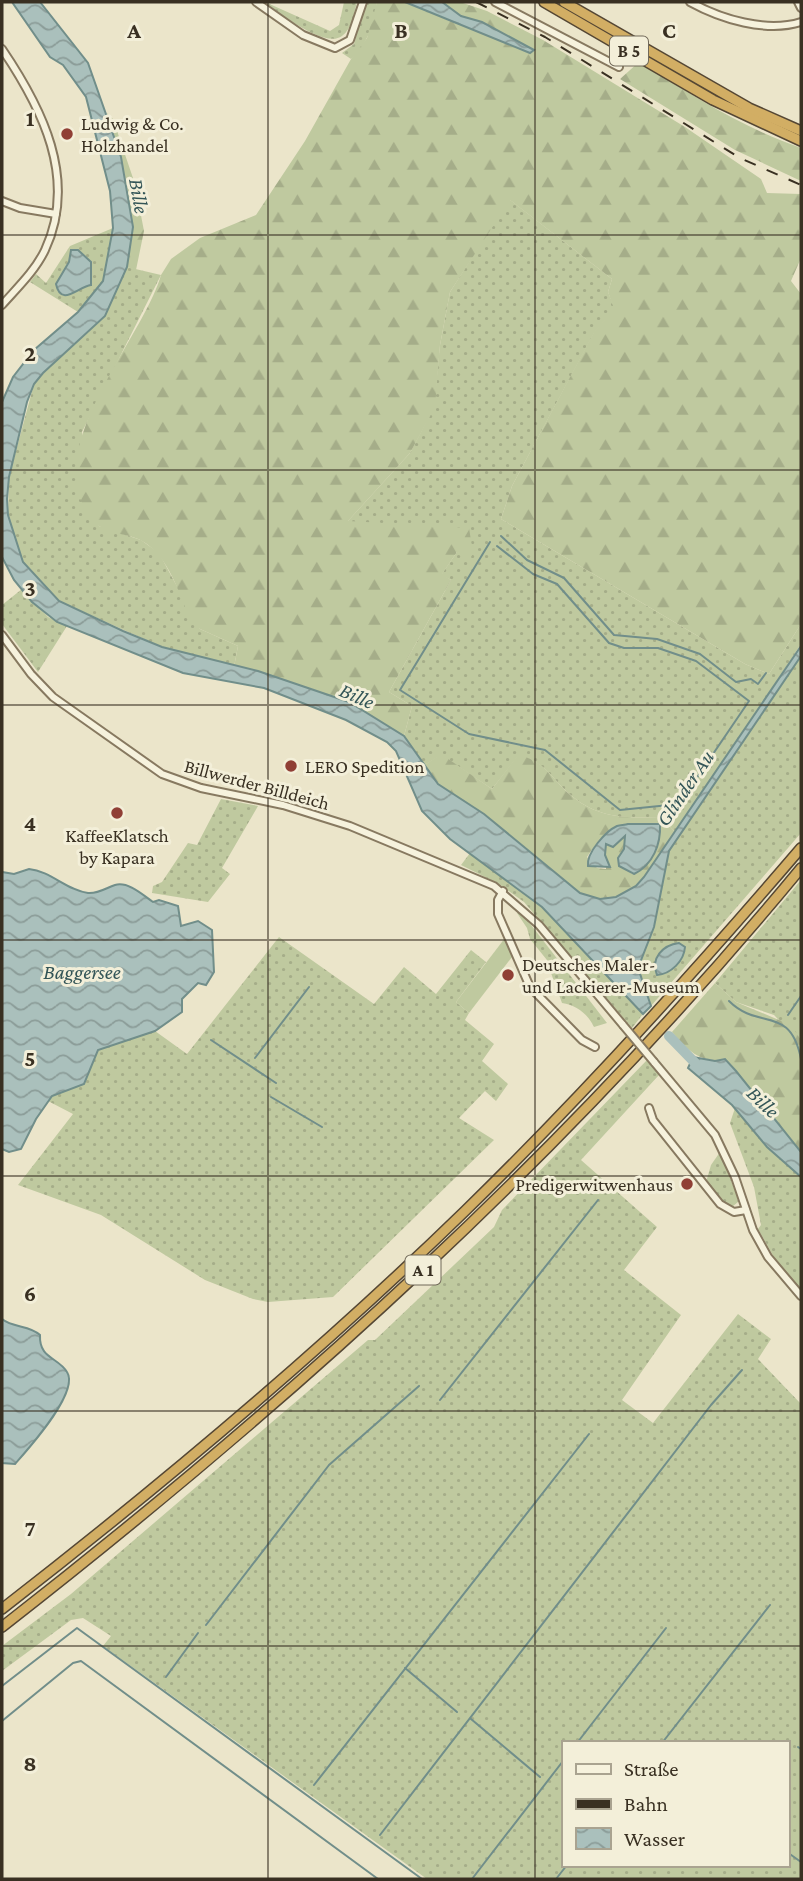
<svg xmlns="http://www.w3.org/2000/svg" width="803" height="1881" font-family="'Crimson Pro',serif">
  <defs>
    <pattern id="grass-dots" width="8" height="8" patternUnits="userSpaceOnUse" patternTransform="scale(1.75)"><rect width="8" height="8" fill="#bfc99f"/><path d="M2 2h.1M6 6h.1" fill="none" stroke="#a5ad89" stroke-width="1.8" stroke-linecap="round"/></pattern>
    <pattern id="forest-firs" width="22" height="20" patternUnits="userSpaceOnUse" patternTransform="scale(1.75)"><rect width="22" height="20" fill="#bfc99f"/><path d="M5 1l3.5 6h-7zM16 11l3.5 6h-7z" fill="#a5ad89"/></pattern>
    <pattern id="water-waves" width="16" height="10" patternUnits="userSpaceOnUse" patternTransform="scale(1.75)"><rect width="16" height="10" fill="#aac0bc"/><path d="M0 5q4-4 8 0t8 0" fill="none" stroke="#8b9c98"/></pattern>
  </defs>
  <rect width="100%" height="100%" fill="#ebe5ca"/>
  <g fill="url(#grass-dots)" fill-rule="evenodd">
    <path d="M 265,2 L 330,31 L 339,25 L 344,2 L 357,2 C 354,13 352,29 342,36 C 325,49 279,13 265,2 Z"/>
    <path d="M 366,2 L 377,2 C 375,21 367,46 351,59 L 342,53 L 354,44 Z"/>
    <path d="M 509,199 L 612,279 L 608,292 L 615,309 L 594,333 L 512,486 L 501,519 L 745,664 L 769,674 L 801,624 L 801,644 L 676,833 L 661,817 C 628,818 600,819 573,797 C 552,781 547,761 518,756 L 492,789 L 441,755 L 423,766 L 404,736 L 412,706 L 389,692 L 451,580 L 441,575 L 457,552 L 473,553 L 347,522 L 410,453 L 434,407 L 440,345 L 450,292 Z"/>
    <path d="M 113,228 L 103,281 L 78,312 L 30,282 L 36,274 L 46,283 L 70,246 Z"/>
    <path d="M 127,267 L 161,275 L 82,432 L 99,526 L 141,540 L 159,553 L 200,629 L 238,646 L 234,667 L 162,647 L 59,601 L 23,562 L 8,515 L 9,477 L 34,384 L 58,357 L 105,316 Z"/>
    <path d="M 22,589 L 48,617 L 67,626 L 38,672 L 2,624 L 2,605 Z"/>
    <path d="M 801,656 L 801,833 L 651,1006 L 638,969 L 654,927 L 669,851 Z"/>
    <path d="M 221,799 L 258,806 L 222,868 L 230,874 L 208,902 L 152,893 L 153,886 L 162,882 L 188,843 L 197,845 Z"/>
    <path d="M 470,853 L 542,907 L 643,1014 L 632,1028 L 524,902 L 499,884 L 461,865 Z"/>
    <path d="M 801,880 L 801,1043 L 774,1015 L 736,1002 L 715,983 Z"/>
    <path d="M 521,912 L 607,1023 L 594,1027 C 588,1014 576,1005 562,1003 L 551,973 L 555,970 L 530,939 L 527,928 L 517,913 Z"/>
    <path d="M 279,937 L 374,1004 L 404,967 L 436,994 L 471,950 L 486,962 L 456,1002 L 469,1013 L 465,1020 L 494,1044 L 482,1061 L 508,1084 L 496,1101 L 485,1091 L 459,1118 L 494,1140 L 333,1297 L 268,1302 L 253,1299 L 205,1280 L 101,1215 L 18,1185 L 73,1114 L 48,1101 L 52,1096 L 84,1084 L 98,1050 L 155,1031 L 187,1054 Z"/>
    <path d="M 647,1060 L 659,1075 L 581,1160 L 657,1227 L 624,1270 L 681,1315 L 622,1400 L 653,1423 L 738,1314 L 771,1339 L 758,1359 L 801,1404 L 801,1879 L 427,1879 L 103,1646 L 111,1636 L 83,1618 L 71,1620 L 2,1671 L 2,1646 L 71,1594 L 368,1340 L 375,1340 L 494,1227 L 502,1210 ZM 563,1743 L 787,1743 L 787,1865 L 563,1865 Z"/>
    <path d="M 735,1108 L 767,1147 L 801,1177 L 801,1290 L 775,1259 L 758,1229 L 761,1225 L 754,1187 L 730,1123 Z"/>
    <path d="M 720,1152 L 737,1196 L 738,1202 L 732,1207 L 722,1202 L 706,1182 L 711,1165 Z"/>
  </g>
  <g fill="url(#forest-firs)" fill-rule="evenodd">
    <path d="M 377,2 L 460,2 L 487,11 L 543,40 L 685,127 L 761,179 L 767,193 L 801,194 L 801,258 L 791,281 L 801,294 L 801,624 L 769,674 L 745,664 L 501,519 L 512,486 L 594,332 L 614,309 L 608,292 L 612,279 L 510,200 L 450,292 L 440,345 L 435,407 L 410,453 L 348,521 L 469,528 L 473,553 L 470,559 L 457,552 L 442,574 L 451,580 L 389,692 L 412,706 L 404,736 L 349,702 L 258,671 L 234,667 L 238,646 L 200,629 L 191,621 C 179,594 169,556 142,541 C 129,533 108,535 97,524 C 30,458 142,342 161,275 L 171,259 L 200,238 L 256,215 L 305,141 L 351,59 L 367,38 Z"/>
    <path d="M 639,62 C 692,95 743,128 801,148 L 801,181 L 735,150 L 620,79 Z"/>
    <path d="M 107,113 L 113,119 L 135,184 L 144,231 L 136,270 L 127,267 C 137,205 125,172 107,113 Z"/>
    <path d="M 441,754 L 492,789 L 518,755 C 547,761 552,781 573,797 C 600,819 628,818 661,817 L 676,833 L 645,884 L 614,903 L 581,900 L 438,785 L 423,766 ZM 631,824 L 660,825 C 661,845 649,863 632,874 L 624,868 L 619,855 L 624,849 L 626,836 L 606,844 L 606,869 L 597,868 L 587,857 C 597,840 613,829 631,824 Z"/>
    <path d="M 715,983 L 736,1002 L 791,1025 L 801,1040 L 801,1152 L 725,1059 C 701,1064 687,1050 672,1032 Z"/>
  </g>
  <path fill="#bfc99f" d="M 505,938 L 512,957 L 469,1013 L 456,1002 Z"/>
  <g fill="url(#water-waves)" stroke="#718e8a" stroke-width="2">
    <path d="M 12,2 L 40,2 L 88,63 L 121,157 L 133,227 L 127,267 L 105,316 L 43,373 L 34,384 L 27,402 L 9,477 L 7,499 L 8,515 L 23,562 L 59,601 L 123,631 L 162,647 L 258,671 L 349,702 L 404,736 L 438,784 L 484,814 L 580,893 L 600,899 L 616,897 L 636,886 L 644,877 L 801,646 L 801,656 L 669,851 L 654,927 L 638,968 L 651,1006 L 643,1014 L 542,907 L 450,839 L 422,811 L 396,751 L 387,742 L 346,720 L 264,688 L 183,673 L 57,622 L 32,602 L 14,580 L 2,557 L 2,402 L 13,377 L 34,350 L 78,312 L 103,281 L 113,228 L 110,191 L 86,97 L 63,65 L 50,57 Z"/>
    <path d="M 405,2 L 442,2 L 461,16 L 482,22 L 534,50 L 530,53 Z"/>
    <path d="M 71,250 L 78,250 L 91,262 L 91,285 C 79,286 61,308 56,284 L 69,262 Z"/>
    <path d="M 628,824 L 660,824 C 661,844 653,865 634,874 L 619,866 L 618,858 L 624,849 L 625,836 L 613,847 L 606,844 L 605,855 L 610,867 L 588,866 C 586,853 606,831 617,826 C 621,825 625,825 628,824 Z"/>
    <path d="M 29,869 C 51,871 66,890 88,893 C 98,894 106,888 115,885 C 128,881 143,895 153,902 L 159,900 L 178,906 L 181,926 L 198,921 L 212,930 L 214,972 L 206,985 L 198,983 L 182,999 L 182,1012 L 155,1031 L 98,1050 L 84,1084 L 52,1096 L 36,1119 L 21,1149 L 9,1152 L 2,1149 L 2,872 L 14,874 Z"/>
    <path d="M 679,943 L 685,947 C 684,961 671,974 657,975 C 650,958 663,945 679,943 Z"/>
    <path d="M 693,1057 L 715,1061 L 725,1059 L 736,1071 L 801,1152 L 801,1177 L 767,1147 L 732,1105 L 688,1068 Z"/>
    <path d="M 2,1319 C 13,1328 30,1325 40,1335 C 39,1359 58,1357 67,1372 C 80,1392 28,1449 15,1464 L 2,1463 Z"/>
  </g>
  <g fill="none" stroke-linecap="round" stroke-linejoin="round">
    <g stroke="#718e8a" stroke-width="2">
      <path d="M 501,536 L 527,560 L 564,578 L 614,635 L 657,639 L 700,654 L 736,682 L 751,679 L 758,684 L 766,673"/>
      <path d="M 490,542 L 400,690 L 469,734 L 545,750 L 620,810 L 679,804 L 749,701 L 696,661 L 658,648 L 624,648 L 609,643 L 557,584 L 533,574 L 497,546"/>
      <path d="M 729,1001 C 759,1031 790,1004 801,1059"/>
      <path d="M 788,1015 L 801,996"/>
      <path d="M 211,1040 L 276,1083"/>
      <path d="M 255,1058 L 309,987"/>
      <path d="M 271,1097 L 322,1127"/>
      <path d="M 440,1400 L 598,1200"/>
      <path d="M 206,1625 L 329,1465 L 419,1386"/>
      <path d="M 405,1668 L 457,1712"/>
      <path d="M 166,1677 L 198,1633"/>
      <path d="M 2,1686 L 77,1628 L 422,1879"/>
      <path d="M 471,1719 L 540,1777"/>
      <path d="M 2,1721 L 73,1663 L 81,1661 L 378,1879"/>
      <path d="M 577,1743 L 666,1628"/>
      <path d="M 662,1743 L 770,1605"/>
      <path d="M 798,1747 L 801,1749"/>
      <path d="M 314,1785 L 589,1434"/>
      <path d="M 380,1835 L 711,1405 L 742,1370"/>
      <path d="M 787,1852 L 801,1862"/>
      <path d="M 472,1879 L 563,1761"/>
      <path d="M 556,1879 L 567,1865"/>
    </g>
    <path stroke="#aac0bc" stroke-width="10" d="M 669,1036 L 701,1069"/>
    <defs>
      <g id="minor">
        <path d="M 256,2 L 303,35 L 335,48 L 350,40 L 363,2"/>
        <path d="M 495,2 L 619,67"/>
        <path d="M 690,2 C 721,19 766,33 801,22"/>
        <path d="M 798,2 L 801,8"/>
        <path d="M 2,49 C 42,108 78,179 45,250 C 35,271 17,288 2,305"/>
        <path d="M 2,201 L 20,208 L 56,214"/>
        <path d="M 2,635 L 31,674 L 53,697 L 162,774 L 201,788 L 283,805 L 350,826 L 494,886 L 539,925 L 623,1025"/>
        <path d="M 503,891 L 498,900 L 498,914 L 530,987 L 582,1040 L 595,1047"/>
        <path d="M 654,1062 L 715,1135 L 735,1177 L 753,1230 L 768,1257 L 801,1296"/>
        <path d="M 649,1108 L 653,1120 L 720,1204 L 734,1212 L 746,1210"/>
      </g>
      <g id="highway">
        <path d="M 544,2 L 713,100 L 801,141"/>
        <path d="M 564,2 L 749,108 L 801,131"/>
        <path d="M 2,1609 C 163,1484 319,1353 465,1211 C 583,1096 694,973 801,848"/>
        <path d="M 2,1627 C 293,1400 566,1153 801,868"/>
      </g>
    </defs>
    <use href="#minor" stroke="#877960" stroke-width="10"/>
    <use href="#highway" stroke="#554734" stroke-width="12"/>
    <use href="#minor" stroke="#f6f2dd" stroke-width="6"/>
    <use href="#highway" stroke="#d2ae64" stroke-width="9"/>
    <path stroke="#393022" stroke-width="2" stroke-dasharray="12 12" stroke-linecap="butt" d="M 476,2 L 545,37 L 740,158 L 801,185"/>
    <defs>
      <path id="minor-bridge" d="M 623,1025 L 654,1062"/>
    </defs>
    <use href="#minor-bridge" stroke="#877960" stroke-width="10" stroke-linecap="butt"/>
    <use href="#minor-bridge" stroke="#f6f2dd" stroke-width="6"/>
  </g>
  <path fill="none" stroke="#393022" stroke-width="2" stroke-opacity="0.55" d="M 268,2 L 268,1879M 535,2 L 535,1879M 2,235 L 801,235M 2,470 L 801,470M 2,705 L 801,705M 2,940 L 801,940M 2,1176 L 801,1176M 2,1411 L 801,1411M 2,1646 L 801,1646"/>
  <g fill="#903f35" stroke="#f3efd9" stroke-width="2.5">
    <circle cx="67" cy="134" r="7"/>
    <circle cx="291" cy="766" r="7"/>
    <circle cx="117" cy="813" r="7"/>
    <circle cx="508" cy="975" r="7"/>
    <circle cx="687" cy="1184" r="7"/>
  </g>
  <g text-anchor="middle" stroke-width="6" stroke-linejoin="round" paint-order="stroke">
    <g fill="#f3efd9" stroke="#716959" stroke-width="2">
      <rect x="610" y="36.5" width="38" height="29" rx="5"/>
      <rect x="405.5" y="1255.5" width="35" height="29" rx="5"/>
    </g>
    <g font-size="18" font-weight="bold" fill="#393022">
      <text x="629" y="57">B 5</text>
      <text x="423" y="1276">A 1</text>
    </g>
    <g font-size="19" fill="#393022" stroke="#f3efd9" text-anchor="start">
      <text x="81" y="130">Ludwig &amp; Co.<tspan x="81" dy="22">Holzhandel</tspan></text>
      <text x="305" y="773">LERO Spedition</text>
      <text x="117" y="842" text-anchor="middle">KaffeeKlatsch<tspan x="117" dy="22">by Kapara</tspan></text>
      <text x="522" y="971">Deutsches Maler-<tspan x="522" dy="22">und Lackierer-Museum</tspan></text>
      <text x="673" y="1191" text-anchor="end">Predigerwitwenhaus</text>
    </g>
    <g font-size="19" fill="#393022" stroke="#f3efd9">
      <text transform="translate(257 784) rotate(15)" y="7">Billwerder Billdeich</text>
    </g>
    <g font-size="21" font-style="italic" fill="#335557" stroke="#f3efd9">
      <text transform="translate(139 196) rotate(80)" y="7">Bille</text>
      <text transform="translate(357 696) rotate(24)" y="7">Bille</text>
      <text transform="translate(685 788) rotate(-56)" y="7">Glinder Au</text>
      <text x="82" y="979">Baggersee</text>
      <text transform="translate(763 1102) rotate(44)" y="7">Bille</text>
    </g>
  </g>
  <g font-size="23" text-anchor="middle" font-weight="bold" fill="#393022" stroke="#f3efd9" stroke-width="6" stroke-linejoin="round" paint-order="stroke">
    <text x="134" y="38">A</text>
    <text x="401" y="38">B</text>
    <text x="669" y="38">C</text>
    <text x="30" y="126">1</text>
    <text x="30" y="361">2</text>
    <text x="30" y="596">3</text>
    <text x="30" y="831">4</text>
    <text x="30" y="1066">5</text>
    <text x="30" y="1301">6</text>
    <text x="30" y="1536">7</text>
    <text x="30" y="1771">8</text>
  </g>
  <rect width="803" height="1881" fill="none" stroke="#393022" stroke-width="7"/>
  <rect x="562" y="1741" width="228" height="126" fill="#f3efd9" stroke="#a9a390" stroke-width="2"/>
  <rect x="576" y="1764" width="35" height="10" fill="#f6f2dd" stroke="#a9a390" stroke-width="2"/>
  <text x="624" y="1776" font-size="21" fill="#393022">Straße</text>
  <rect x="576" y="1799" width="35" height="10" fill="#393022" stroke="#a9a390" stroke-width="2"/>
  <text x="624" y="1811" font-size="21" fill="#393022">Bahn</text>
  <rect x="576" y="1828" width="35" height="21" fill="url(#water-waves)" stroke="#a9a390" stroke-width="2"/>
  <text x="624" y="1846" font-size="21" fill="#393022">Wasser</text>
</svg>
